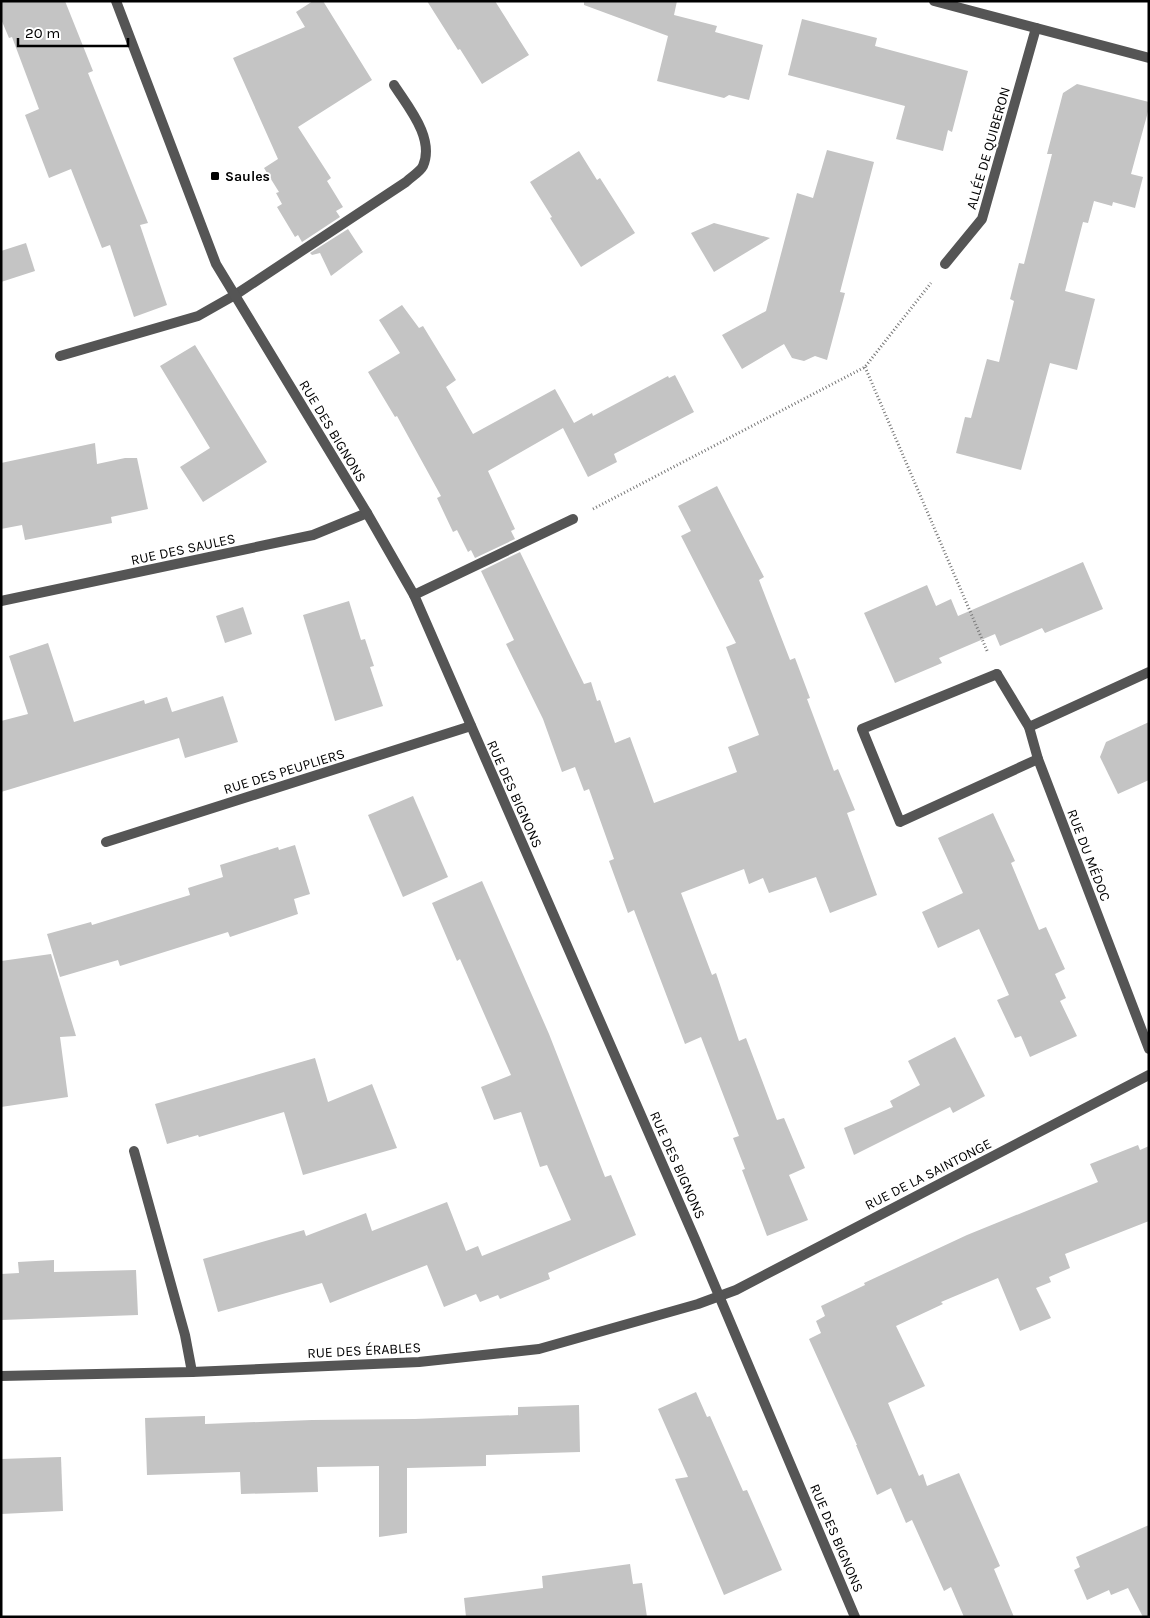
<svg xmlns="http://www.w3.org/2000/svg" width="1150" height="1618" font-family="Karla,sans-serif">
  <rect width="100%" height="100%" fill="#fff"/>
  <g fill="#c4c4c4">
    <path d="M 1,1 L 65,1 L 93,71 L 88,73 L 148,223 L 140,225 L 167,305 L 134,317 L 110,245 L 102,248 L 71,169 L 49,178 L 25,115 L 39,109 L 12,37 L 9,38 L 1,19 Z"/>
    <path d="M 313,1 L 323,1 L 372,80 L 298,127 L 331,178 L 327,181 L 343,207 L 336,211 L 340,217 L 302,242 L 298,235 L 295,237 L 277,207 L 282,204 L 276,193 L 279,192 L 264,168 L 278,159 L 233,58 L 305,27 L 296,12 Z"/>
    <path d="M 427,1 L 495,1 L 529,55 L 482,84 L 460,49 L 458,50 Z"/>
    <path d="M 584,1 L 677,1 L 674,15 L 717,26 L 715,32 L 763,45 L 749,100 L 729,95 L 724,98 L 657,81 L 668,36 L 584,5 Z"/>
    <path d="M 802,19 L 877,38 L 875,46 L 968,71 L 952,132 L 948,130 L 943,151 L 896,139 L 905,106 L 788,75 Z"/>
    <path d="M 1077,84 L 1149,102 L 1149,108 L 1131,174 L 1143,177 L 1135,208 L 1113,202 L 1112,206 L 1094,201 L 1088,223 L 1083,222 L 1065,291 L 1095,299 L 1077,370 L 1050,363 L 1021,470 L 956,453 L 965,417 L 971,418 L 987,359 L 999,362 L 1014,301 L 1010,299 L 1019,263 L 1024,264 L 1052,154 L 1047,154 L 1063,93 Z"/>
    <path d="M 827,150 L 874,162 L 840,292 L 845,293 L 827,360 L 815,356 L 804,361 L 792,358 L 784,344 L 742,369 L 722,335 L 766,311 L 797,193 L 813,198 Z"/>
    <path d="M 579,151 L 597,180 L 600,178 L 635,233 L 581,267 L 550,218 L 552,217 L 530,182 Z"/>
    <path d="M 714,223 L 770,238 L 714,272 L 691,233 Z"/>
    <path d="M 348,229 L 363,252 L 331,276 L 320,253 L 312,255 L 310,253 Z"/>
    <path d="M 26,243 L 35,271 L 1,282 L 1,251 Z"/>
    <path d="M 402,305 L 419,328 L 423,326 L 456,380 L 446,387 L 473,434 L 555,389 L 574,423 L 592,413 L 593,416 L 668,376 L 669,378 L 675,375 L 694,412 L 614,454 L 617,462 L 588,477 L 563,428 L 488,471 L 515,529 L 511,531 L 515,539 L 475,558 L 471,550 L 468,552 L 457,530 L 453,532 L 437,498 L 441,496 L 397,416 L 395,417 L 368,372 L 400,353 L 379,320 Z"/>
    <path d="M 195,345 L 267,462 L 203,502 L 180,467 L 210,448 L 160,366 Z"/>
    <path d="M 95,443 L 97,464 L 125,458 L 137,458 L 148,509 L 111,517 L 112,523 L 25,540 L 22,525 L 1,529 L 1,463 Z"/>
    <path d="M 717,486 L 764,577 L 759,580 L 790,660 L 795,658 L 810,698 L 807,699 L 834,771 L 838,769 L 855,810 L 847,813 L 877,895 L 830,913 L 816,877 L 769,893 L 763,878 L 749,884 L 744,869 L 681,893 L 712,975 L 716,973 L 739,1041 L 746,1038 L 777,1120 L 784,1118 L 805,1168 L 789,1175 L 808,1220 L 767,1236 L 742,1170 L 745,1169 L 733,1138 L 739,1136 L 701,1037 L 685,1044 L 634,910 L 628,913 L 609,861 L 614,859 L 589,789 L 584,791 L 575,767 L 562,772 L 543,719 L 506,644 L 514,640 L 481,571 L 520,552 L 584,684 L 591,682 L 597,701 L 600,700 L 615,743 L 630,737 L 654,803 L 737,772 L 728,747 L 759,735 L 726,647 L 736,643 L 681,536 L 691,531 L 678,506 Z"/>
    <path d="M 1083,562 L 1103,609 L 1045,633 L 1042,628 L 1000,646 L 995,634 L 939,658 L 942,663 L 895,683 L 864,613 L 927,585 L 936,606 L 951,599 L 958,616 Z"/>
    <path d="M 349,601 L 361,640 L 365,639 L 374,666 L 370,667 L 383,706 L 335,721 L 303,615 Z"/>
    <path d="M 243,607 L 252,634 L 225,643 L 216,616 Z"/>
    <path d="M 48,643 L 74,722 L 144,700 L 145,704 L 167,697 L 172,712 L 223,696 L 238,742 L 185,758 L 179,738 L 1,792 L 1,721 L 28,714 L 9,656 Z"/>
    <path d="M 1149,722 L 1149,780 L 1118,794 L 1100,757 L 1106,742 Z"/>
    <path d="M 413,796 L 448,877 L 403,897 L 368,815 Z"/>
    <path d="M 993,813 L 1015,861 L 1011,863 L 1039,930 L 1046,927 L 1065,969 L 1055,974 L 1066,998 L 1060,1001 L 1077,1036 L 1030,1057 L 1021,1036 L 1015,1038 L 997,1000 L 1009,995 L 979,929 L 938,948 L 922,912 L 963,893 L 938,838 Z"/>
    <path d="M 295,845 L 310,894 L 294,899 L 298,914 L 230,937 L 228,932 L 120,966 L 118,960 L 60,977 L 47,934 L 91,922 L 92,925 L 190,895 L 188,888 L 223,877 L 220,865 L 278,847 L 279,850 Z"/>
    <path d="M 482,881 L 549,1034 L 605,1177 L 611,1175 L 636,1235 L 548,1273 L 550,1279 L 500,1299 L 498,1295 L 480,1302 L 476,1294 L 444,1307 L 427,1265 L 330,1303 L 322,1283 L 218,1312 L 203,1259 L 304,1230 L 306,1236 L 366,1213 L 372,1231 L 447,1202 L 466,1251 L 478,1246 L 482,1256 L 571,1220 L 547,1165 L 540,1167 L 521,1112 L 494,1120 L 481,1087 L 511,1075 L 460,959 L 457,961 L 432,903 Z"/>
    <path d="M 51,954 L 76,1036 L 60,1037 L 68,1097 L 1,1107 L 1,961 Z"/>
    <path d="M 955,1037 L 985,1096 L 953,1113 L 950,1107 L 854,1155 L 844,1128 L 893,1107 L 890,1101 L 920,1085 L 908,1061 Z"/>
    <path d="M 315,1058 L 328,1102 L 372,1084 L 397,1148 L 303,1175 L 284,1112 L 199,1137 L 198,1135 L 167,1144 L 155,1104 Z"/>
    <path d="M 1138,1145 L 1140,1150 L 1149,1146 L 1149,1221 L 1065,1254 L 1070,1268 L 1049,1277 L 1051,1282 L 1036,1288 L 1051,1318 L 1020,1331 L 998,1278 L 941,1302 L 943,1304 L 896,1326 L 925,1386 L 888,1403 L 919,1476 L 923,1474 L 927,1486 L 959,1473 L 1000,1566 L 994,1569 L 1014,1617 L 964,1617 L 951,1587 L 944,1591 L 912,1520 L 906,1523 L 891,1488 L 877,1495 L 856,1445 L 857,1445 L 809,1339 L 821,1333 L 816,1321 L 825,1316 L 821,1306 L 865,1285 L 864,1283 L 967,1235 L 1098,1182 L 1090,1164 Z"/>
    <path d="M 54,1260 L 54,1272 L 136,1270 L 138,1315 L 1,1320 L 1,1274 L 19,1273 L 18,1262 Z"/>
    <path d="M 696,1392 L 707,1417 L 710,1416 L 743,1491 L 747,1490 L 782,1570 L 724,1595 L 675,1479 L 688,1477 L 658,1409 Z"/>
    <path d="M 579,1405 L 580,1452 L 486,1455 L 486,1466 L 407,1468 L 407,1533 L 379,1537 L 379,1466 L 317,1467 L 318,1492 L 241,1494 L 240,1472 L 147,1475 L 145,1418 L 205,1416 L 205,1424 L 312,1420 L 415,1419 L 518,1415 L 518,1407 Z"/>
    <path d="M 61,1457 L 63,1511 L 1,1514 L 1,1459 Z"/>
    <path d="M 1149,1525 L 1149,1617 L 1143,1617 L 1128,1588 L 1111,1595 L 1109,1590 L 1087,1600 L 1074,1570 L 1080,1567 L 1076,1557 Z"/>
    <path d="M 630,1564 L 633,1584 L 642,1583 L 647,1617 L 466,1617 L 464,1598 L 543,1588 L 542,1576 Z"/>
  </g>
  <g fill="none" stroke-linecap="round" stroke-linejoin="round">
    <g stroke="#777" stroke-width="3" stroke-dasharray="1 2.5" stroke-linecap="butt">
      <path d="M 865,367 L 988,653"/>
      <path d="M 593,509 L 865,367 L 931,283"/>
    </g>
    <g stroke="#555" stroke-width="10">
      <path d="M 60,356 L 198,316 L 235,295 L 406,182 C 411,177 420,172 423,166 C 435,138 408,107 394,85"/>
      <path d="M 414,595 L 573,519"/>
      <path d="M 997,674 L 862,729 L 900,822 L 1038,759"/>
      <path d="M 134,1151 L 185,1335 L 192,1372"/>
    </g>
    <g stroke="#555" stroke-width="10">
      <path d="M 934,1 L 1149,58"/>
      <path d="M 945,264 L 982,219 L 1036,28"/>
      <path d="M 1,601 L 313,535 L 367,513"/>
      <path d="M 997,674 L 1029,727 L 1038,759 L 1149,1049"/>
      <path d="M 1029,727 L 1149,672"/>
      <path d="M 106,842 L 471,726"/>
      <path d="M 1,1376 L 192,1372 L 419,1362 L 539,1349 L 698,1304 L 736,1290 L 1149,1075"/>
    </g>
    <path stroke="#555" stroke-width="10" d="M 116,1 L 216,264 L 367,513 L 414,595 L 695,1239 L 855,1617"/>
  </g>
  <rect fill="#000" stroke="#fff" stroke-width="2" x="210" y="171" width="10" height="10" rx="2.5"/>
  <g text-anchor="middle" stroke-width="4" stroke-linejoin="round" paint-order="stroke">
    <g font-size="14" fill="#000" stroke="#fff">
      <text transform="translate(988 148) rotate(-74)" y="5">ALLÉE DE QUIBERON</text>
      <text transform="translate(333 431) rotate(59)" y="5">RUE DES BIGNONS</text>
      <text transform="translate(183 549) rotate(-12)" y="5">RUE DES SAULES</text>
      <text transform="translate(284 771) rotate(-17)" y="5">RUE DES PEUPLIERS</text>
      <text transform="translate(515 794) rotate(66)" y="5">RUE DES BIGNONS</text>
      <text transform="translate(1089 855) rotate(69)" y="5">RUE DU MÉDOC</text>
      <text transform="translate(678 1165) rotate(66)" y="5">RUE DES BIGNONS</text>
      <text transform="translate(928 1174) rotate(-27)" y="5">RUE DE LA SAINTONGE</text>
      <text transform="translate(364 1350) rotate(-3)" y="5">RUE DES ÉRABLES</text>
      <text transform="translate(837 1538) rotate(67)" y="5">RUE DES BIGNONS</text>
    </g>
    <g font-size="14" font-weight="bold" fill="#000" stroke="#fff" text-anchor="start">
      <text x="225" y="181">Saules</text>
    </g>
  </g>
  <rect width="1150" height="1618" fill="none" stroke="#000000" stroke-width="5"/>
  <path d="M18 38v8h110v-8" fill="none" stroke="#000000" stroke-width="2.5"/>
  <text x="25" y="38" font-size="15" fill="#000000" stroke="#ffffff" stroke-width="4" paint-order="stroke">20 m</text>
</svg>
